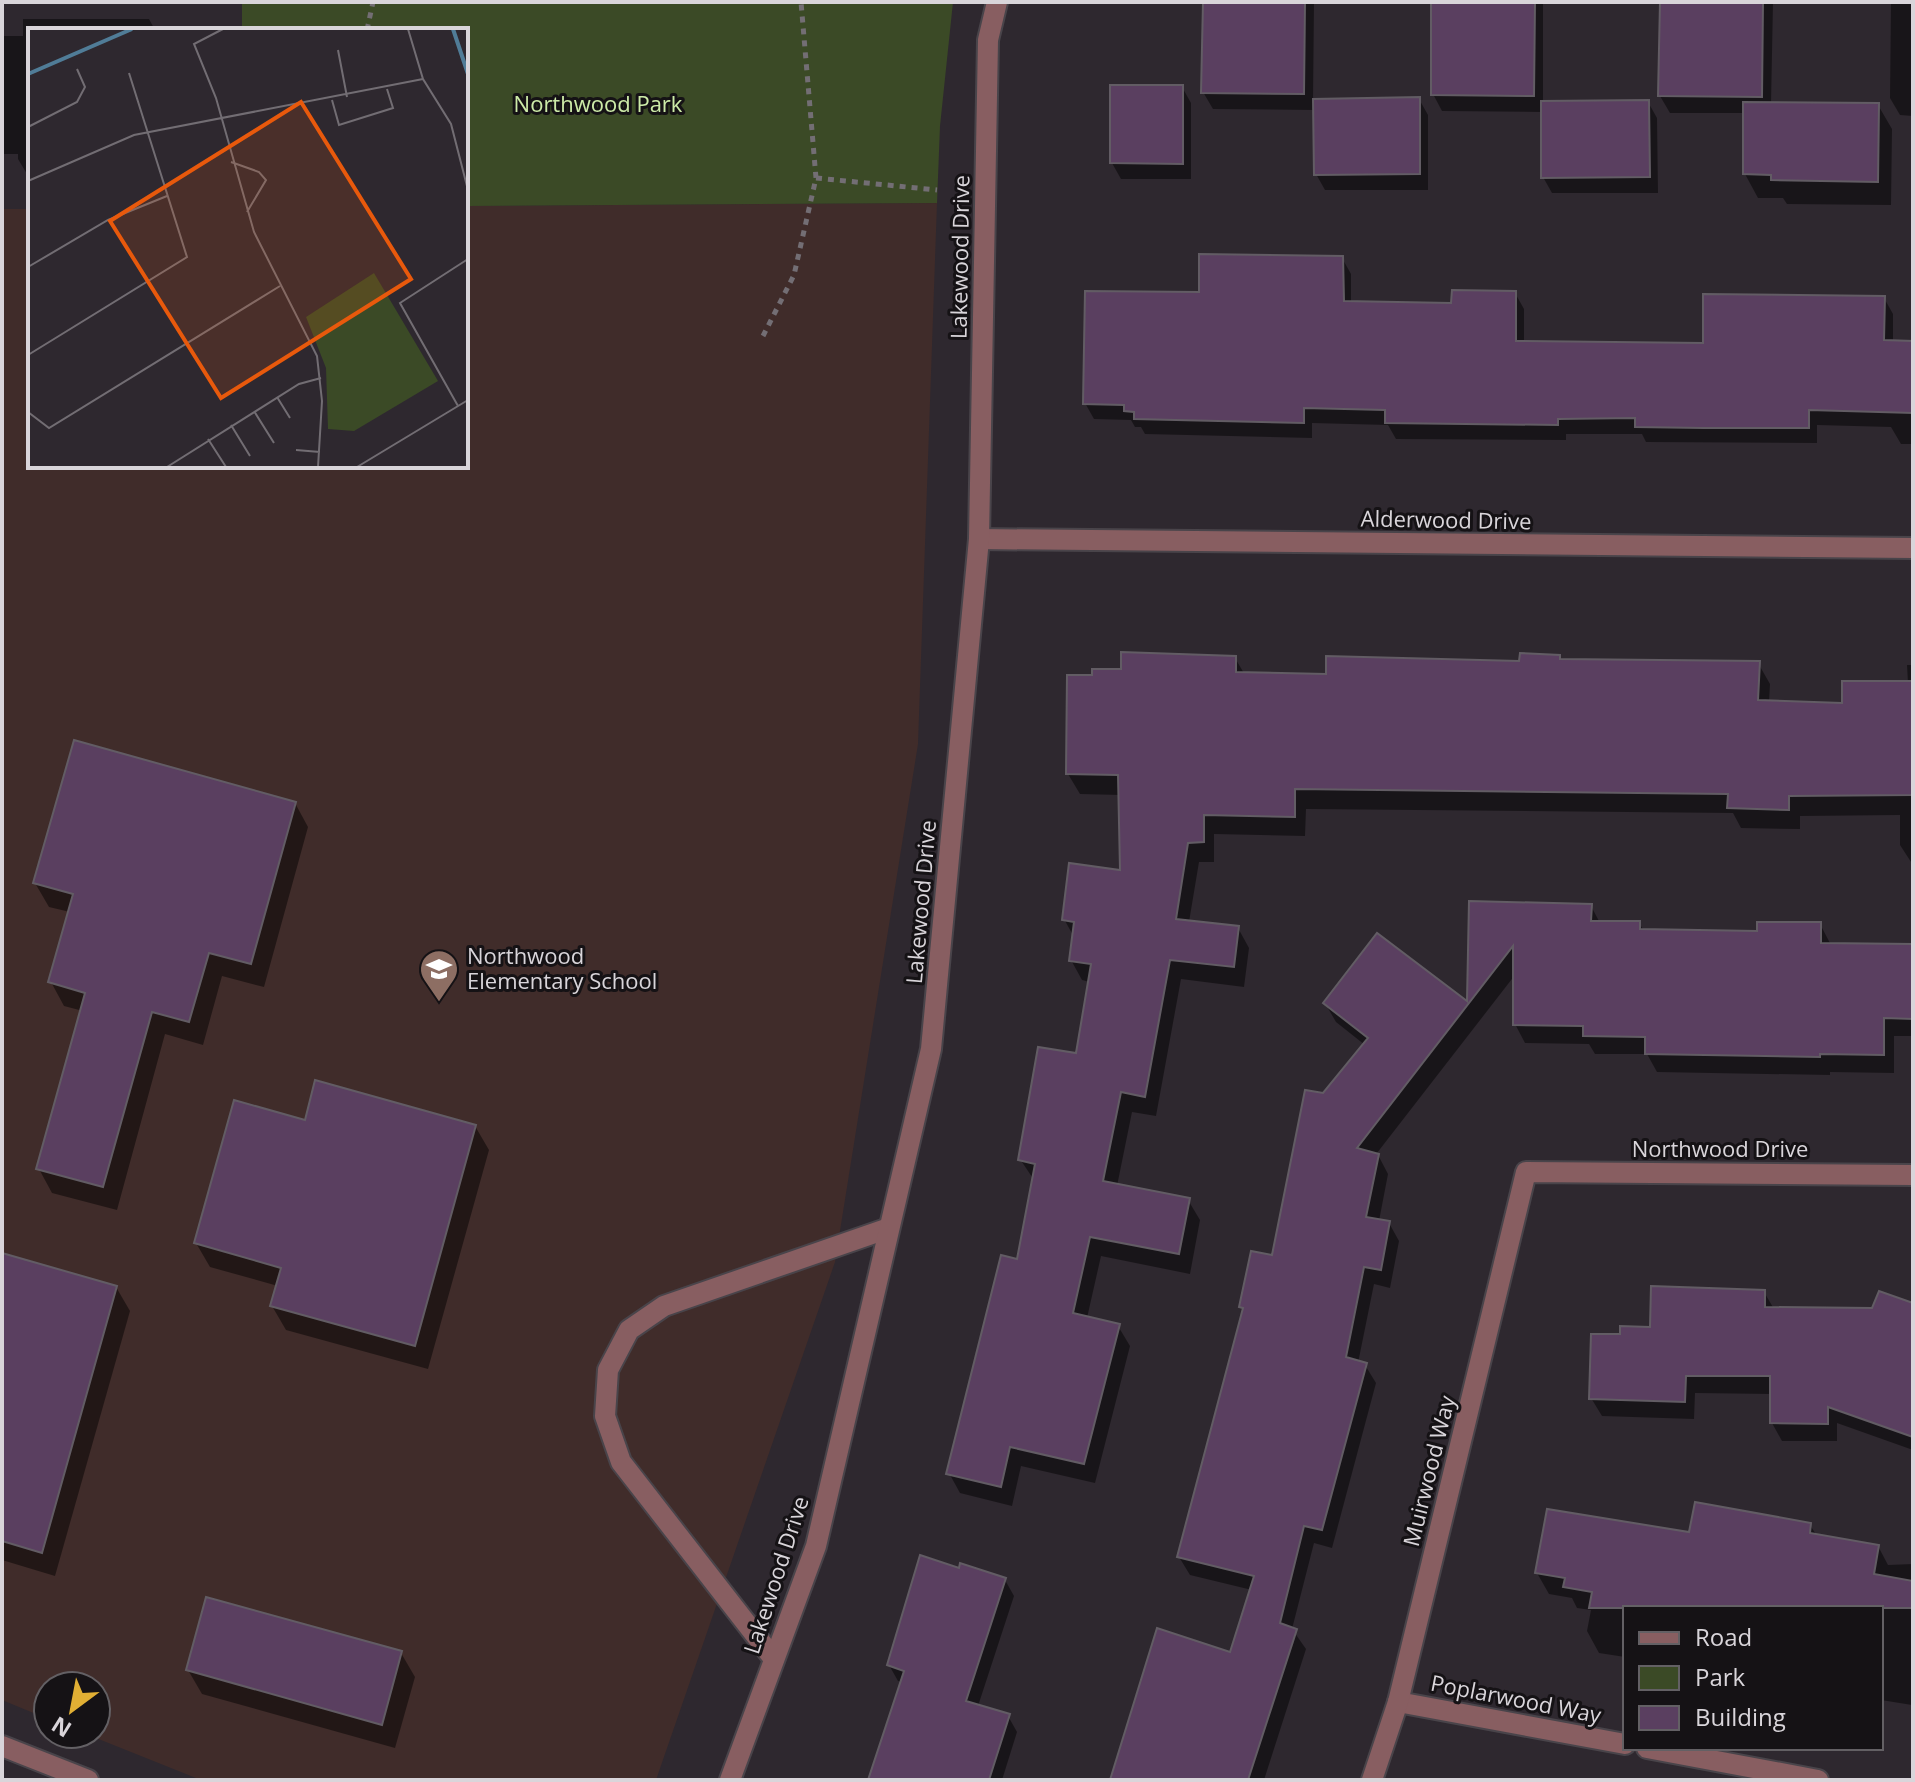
<svg xmlns="http://www.w3.org/2000/svg" width="1915" height="1782" font-family="'Open Sans',sans-serif">
  <rect width="100%" height="100%" fill="#2e282f"/>
  <path fill="#402c2a" d="M 937,203 L 918,744 L 835,1262 L 656,1780 L 201,1780 L 86,1734 L 96,1734 L 96,1686 L 48,1686 L 48,1719 L 2,1700 L 2,209 L 30,209 L 30,466 L 466,466 L 466,206 Z"/>
  <path fill="#3b4a26" d="M 242,2 L 953,2 L 940,126 L 937,203 L 466,206 L 466,30 L 242,30 Z"/>
  <g fill="#0007">
    <path d="M 1205,2 L 1314,2 L 1313,101 L 1419,99 L 1428,115 L 1428,190 L 1325,190 L 1316,174 L 1315,110 L 1213,109 L 1203,92 Z"/>
    <path d="M 1433,2 L 1543,2 L 1543,103 L 1648,102 L 1657,118 L 1658,193 L 1552,193 L 1543,177 L 1543,112 L 1442,111 L 1433,94 Z"/>
    <path d="M 1660,2 L 1773,2 L 1771,104 L 1878,105 L 1892,129 L 1891,205 L 1787,204 L 1783,198 L 1758,198 L 1745,174 L 1745,113 L 1670,113 L 1660,96 Z"/>
    <path d="M 1891,2 L 1913,2 L 1913,116 L 1900,115 L 1890,98 Z"/>
    <path d="M 23,19 L 149,19 L 155,30 L 30,30 L 30,179 L 18,159 L 18,154 L 2,154 L 2,36 L 23,36 Z"/>
    <path d="M 1182,87 L 1191,103 L 1191,179 L 1121,179 L 1112,163 Z"/>
    <path d="M 1342,258 L 1351,274 L 1351,303 L 1453,305 L 1515,293 L 1524,309 L 1524,343 L 1705,345 L 1884,298 L 1893,314 L 1893,342 L 1913,343 L 1913,444 L 1901,444 L 1891,427 L 1817,425 L 1817,443 L 1646,442 L 1642,434 L 1566,434 L 1566,440 L 1396,439 L 1388,425 L 1312,423 L 1312,438 L 1145,434 L 1141,427 L 1135,427 L 1131,420 L 1094,419 L 1085,403 L 1200,294 Z"/>
    <path d="M 1559,657 L 1561,661 L 1758,663 L 1770,684 L 1769,702 L 1844,705 L 1908,683 L 1907,665 L 1913,665 L 1913,865 L 1900,845 L 1900,815 L 1800,816 L 1800,829 L 1741,828 L 1733,813 L 1306,809 L 1305,836 L 1214,834 L 1214,862 L 1199,862 L 1189,922 L 1238,928 L 1249,948 L 1244,987 L 1181,979 L 1156,1116 L 1132,1112 L 1117,1186 L 1188,1200 L 1200,1220 L 1190,1274 L 1101,1256 L 1087,1318 L 1118,1326 L 1130,1346 L 1095,1483 L 1021,1466 L 1012,1506 L 960,1493 L 949,1473 L 1019,1262 L 1034,1180 L 1020,1159 L 1077,1056 L 1090,982 L 1082,980 L 1071,960 L 1074,937 L 1064,919 L 1122,872 L 1121,795 L 1080,794 L 1068,774 L 1094,677 L 1123,671 L 1235,658 L 1245,675 L 1327,676 L 1521,663 Z"/>
    <path d="M 295,803 L 308,827 L 264,987 L 222,976 L 203,1045 L 165,1034 L 117,1210 L 52,1193 L 39,1169 L 83,1011 L 64,1006 L 51,982 L 70,912 L 49,907 L 35,883 Z"/>
    <path d="M 1471,903 L 1591,906 L 1600,923 L 1639,923 L 1644,931 L 1759,933 L 1820,924 L 1831,945 L 1913,946 L 1913,1036 L 1894,1036 L 1894,1073 L 1830,1072 L 1830,1075 L 1657,1072 L 1647,1054 L 1595,1054 L 1589,1044 L 1525,1043 L 1515,1024 L 1515,975 L 1377,1153 L 1388,1174 L 1379,1221 L 1389,1223 L 1399,1241 L 1390,1288 L 1374,1284 L 1358,1363 L 1365,1365 L 1376,1383 L 1332,1548 L 1314,1543 L 1292,1629 L 1306,1649 L 1264,1780 L 1111,1780 L 1231,1654 L 1252,1590 L 1190,1575 L 1179,1557 L 1244,1311 L 1242,1307 L 1274,1258 L 1324,1096 L 1365,1045 L 1336,1022 L 1325,1003 L 1377,936 L 1469,1005 Z"/>
    <path d="M 475,1126 L 489,1150 L 428,1369 L 286,1330 L 272,1306 L 278,1286 L 210,1267 L 196,1243 Z"/>
    <path d="M 2,1255 L 116,1287 L 130,1311 L 55,1576 L 2,1560 Z"/>
    <path d="M 1764,1292 L 1774,1309 L 1874,1310 L 1913,1305 L 1913,1450 L 1837,1423 L 1837,1441 L 1782,1441 L 1772,1423 L 1772,1394 L 1695,1393 L 1694,1419 L 1602,1416 L 1591,1398 L 1621,1336 L 1652,1329 Z"/>
    <path d="M 1810,1525 L 1817,1536 L 1878,1546 L 1888,1565 L 1913,1564 L 1912,1705 L 1881,1700 L 1881,1608 L 1625,1608 L 1625,1657 L 1599,1653 L 1587,1631 L 1591,1610 L 1577,1608 L 1572,1598 L 1549,1594 L 1537,1573 L 1691,1534 Z"/>
    <path d="M 960,1570 L 1005,1580 L 1014,1596 L 978,1706 L 1008,1716 L 1017,1732 L 1002,1780 L 869,1780 L 902,1682 L 898,1681 L 889,1665 Z"/>
    <path d="M 401,1653 L 415,1677 L 395,1748 L 202,1694 L 188,1670 Z"/>
  </g>
  <g fill="#5a3f60" stroke="#625c64" stroke-width="2">
    <path d="M 1203,2 L 1305,2 L 1304,94 L 1201,93 Z"/>
    <path d="M 1431,2 L 1535,2 L 1534,96 L 1431,95 Z"/>
    <path d="M 1660,2 L 1763,2 L 1762,97 L 1658,96 Z"/>
    <path d="M 1110,85 L 1183,85 L 1183,164 L 1110,163 Z"/>
    <path d="M 1420,97 L 1420,174 L 1314,175 L 1313,99 Z"/>
    <path d="M 1649,100 L 1650,177 L 1541,178 L 1541,101 Z"/>
    <path d="M 1743,102 L 1879,103 L 1878,182 L 1771,180 L 1771,175 L 1743,174 Z"/>
    <path d="M 1199,254 L 1343,256 L 1344,301 L 1451,303 L 1452,290 L 1516,291 L 1516,341 L 1703,343 L 1703,294 L 1885,296 L 1884,340 L 1913,341 L 1913,413 L 1809,410 L 1809,428 L 1703,428 L 1635,427 L 1635,418 L 1558,419 L 1558,425 L 1385,423 L 1385,410 L 1304,408 L 1304,423 L 1134,419 L 1134,412 L 1124,411 L 1124,405 L 1083,404 L 1085,291 L 1199,292 Z"/>
    <path d="M 1121,652 L 1236,656 L 1236,672 L 1326,674 L 1326,656 L 1519,661 L 1520,653 L 1560,655 L 1560,659 L 1760,661 L 1758,700 L 1842,703 L 1842,681 L 1913,681 L 1913,795 L 1789,796 L 1789,810 L 1727,808 L 1728,794 L 1295,789 L 1295,817 L 1204,815 L 1204,842 L 1188,843 L 1176,919 L 1239,926 L 1234,967 L 1170,960 L 1145,1097 L 1121,1092 L 1103,1181 L 1190,1198 L 1179,1254 L 1090,1237 L 1073,1313 L 1120,1324 L 1084,1464 L 1010,1447 L 1001,1487 L 946,1474 L 1001,1255 L 1017,1259 L 1035,1164 L 1018,1160 L 1038,1047 L 1076,1053 L 1091,964 L 1069,961 L 1074,922 L 1062,920 L 1069,863 L 1120,870 L 1118,775 L 1066,774 L 1067,675 L 1092,675 L 1092,669 L 1121,669 Z"/>
    <path d="M 74,740 L 296,802 L 251,964 L 209,953 L 189,1022 L 152,1012 L 103,1187 L 36,1169 L 85,993 L 48,982 L 73,894 L 33,883 Z"/>
    <path d="M 1469,901 L 1592,904 L 1591,921 L 1640,921 L 1640,929 L 1757,931 L 1757,922 L 1821,922 L 1821,943 L 1913,944 L 1913,1019 L 1884,1018 L 1884,1055 L 1820,1054 L 1820,1057 L 1645,1054 L 1645,1037 L 1583,1036 L 1583,1026 L 1513,1025 L 1513,946 L 1357,1148 L 1379,1154 L 1366,1217 L 1390,1221 L 1381,1270 L 1364,1267 L 1346,1357 L 1367,1363 L 1322,1530 L 1304,1526 L 1280,1623 L 1297,1629 L 1248,1780 L 1110,1780 L 1157,1628 L 1230,1652 L 1254,1576 L 1177,1557 L 1243,1308 L 1239,1307 L 1251,1251 L 1272,1255 L 1305,1090 L 1323,1093 L 1368,1038 L 1323,1003 L 1377,933 L 1467,1001 Z"/>
    <path d="M 315,1080 L 476,1125 L 415,1346 L 270,1306 L 281,1268 L 194,1243 L 234,1100 L 305,1120 Z"/>
    <path d="M 2,1253 L 117,1286 L 42,1553 L 2,1541 Z"/>
    <path d="M 1651,1286 L 1765,1290 L 1765,1307 L 1872,1308 L 1879,1291 L 1913,1303 L 1913,1437 L 1828,1407 L 1828,1424 L 1770,1423 L 1770,1376 L 1686,1376 L 1685,1402 L 1589,1399 L 1591,1334 L 1620,1334 L 1620,1326 L 1650,1327 Z"/>
    <path d="M 1695,1502 L 1811,1523 L 1810,1533 L 1879,1545 L 1874,1574 L 1913,1581 L 1913,1608 L 1589,1608 L 1592,1592 L 1563,1587 L 1565,1578 L 1535,1573 L 1547,1509 L 1689,1532 Z"/>
    <path d="M 920,1555 L 959,1568 L 960,1563 L 1006,1578 L 966,1701 L 1010,1714 L 989,1780 L 868,1780 L 904,1671 L 887,1665 Z"/>
    <path d="M 206,1597 L 402,1651 L 382,1725 L 186,1670 Z"/>
  </g>
  <g fill="none" stroke-linecap="round" stroke-linejoin="round">
    <defs>
      <g id="minor">
        <path d="M 979,539 L 1913,548"/>
        <path d="M 774,1659 L 621,1462 L 605,1416 L 608,1370 L 629,1330 L 664,1306 L 889,1228"/>
        <path d="M 1398,1702 L 1625,1744"/>
        <path d="M 2,1746 L 88,1780"/>
        <path d="M 1647,1748 L 1818,1780"/>
        <path d="M 730,1780 L 816,1546 L 931,1049 L 979,539 L 988,40 L 997,2"/>
        <path d="M 1372,1780 L 1398,1702 L 1526,1172 L 1913,1175"/>
      </g>
    </defs>
    <use href="#minor" stroke="#49444a" stroke-width="24"/>
    <g stroke="#736e74" stroke-width="5" stroke-dasharray="6 6" stroke-linecap="butt">
      <path d="M 367,30 L 373,2"/>
      <path d="M 816,178 L 937,190"/>
      <path d="M 763,336 L 794,275 L 816,178 L 801,2"/>
    </g>
    <use href="#minor" stroke="#885e61" stroke-width="20"/>
  </g>
  <defs>
    <symbol id="school-pin" viewBox="-11 -11 22 30"><path d="M0 17L-7.5 6A9.5 9.5 0 1 1 7.5 6Z" fill="#8d6e63" stroke="#151215"/><path d="M0-5L7-2L0 1L-7-2ZM-4 1L0 2.5L4 1V4Q0 6-4 4Z" fill="#fff"/></symbol>
  </defs>
  <g fill-rule="evenodd">
    <use href="#school-pin" x="417" y="947" width="44" height="60"/>
  </g>
  <g text-anchor="middle" stroke-width="6" stroke-linejoin="round" paint-order="stroke">
    <g font-size="22" fill="#cdeba8" stroke="#151215">
      <text x="598" y="112">Northwood Park</text>
    </g>
    <g font-size="22" fill="#d9d5da" stroke="#151215">
      <text transform="translate(960 257) rotate(-89)" y="8">Lakewood Drive</text>
      <text transform="translate(1446 520) rotate(1)" y="8">Alderwood Drive</text>
      <text transform="translate(921 902) rotate(-85)" y="8">Lakewood Drive</text>
      <text x="1720" y="1157">Northwood Drive</text>
      <text transform="translate(1429 1471) rotate(-76)" y="8">Muirwood Way</text>
      <text transform="translate(776 1575) rotate(-72)" y="8">Lakewood Drive</text>
      <text transform="translate(1516 1699) rotate(11)" y="8">Poplarwood Way</text>
    </g>
    <g font-size="22" fill="#d9d5da" stroke="#151215" text-anchor="start">
      <text x="467" y="964">Northwood<tspan x="467" dy="25">Elementary School</tspan></text>
    </g>
  </g>
  <g transform="translate(28 28)">
    <rect width="440" height="440" fill="#2e282f"/>
    <path d="M 346,245 L 410,353 L 326,403 L 300,401 L 298,340 L 278,289 Z" fill="#3b4a26"/>
    <path fill="none" stroke="#507c97" stroke-width="4" d="M 425,1 L 440,46M 0,46 L 104,1"/>
    <path fill="none" stroke="#726d73" stroke-width="2" d="M 195,1 L 166,16 L 188,70 L 226,204 L 289,328 L 294,373 L 290,439M 380,1 L 395,51 L 423,96 L 440,162M 310,22 L 319,69M 304,72 L 311,97 L 365,80 L 359,61M 0,99 L 49,74 L 57,59 L 49,41M 203,134 L 231,144 L 238,152 L 219,184M 0,153 L 106,107 L 395,51M 0,239 L 80,192 L 139,168M 0,327 L 159,229 L 101,45M 249,369 L 262,390M 430,378 L 372,275 L 440,231M 226,383 L 246,415M 0,384 L 21,400 L 252,258M 203,397 L 222,428M 180,411 L 198,439M 268,422 L 292,424M 139,439 L 271,356 L 293,350M 329,439 L 440,372"/>
    <path fill="#e8590c" fill-opacity="0.15" stroke="#e8590c" stroke-width="4" d="M 273,74 L 383,251 L 193,370 L 82,193 Z"/>
    <rect width="440" height="440" fill="none" stroke="#d9d5da" stroke-width="4"/>
  </g>
  <rect width="1915" height="1782" fill="none" stroke="#d9d5da" stroke-width="8"/>
  <rect x="1623" y="1606" width="260" height="144" fill="#151215" stroke="#636064" stroke-width="2"/>
  <rect x="1639" y="1632" width="40" height="12" fill="#885e61" stroke="#636064" stroke-width="2"/>
  <text x="1695" y="1646" font-size="24" fill="#d9d5da">Road</text>
  <rect x="1639" y="1666" width="40" height="24" fill="#3b4a26" stroke="#636064" stroke-width="2"/>
  <text x="1695" y="1686" font-size="24" fill="#d9d5da">Park</text>
  <rect x="1639" y="1706" width="40" height="24" fill="#5a3f60" stroke="#636064" stroke-width="2"/>
  <text x="1695" y="1726" font-size="24" fill="#d9d5da">Building</text>
  <g transform="translate(72 1710) rotate(212)"><circle r="38" fill="#151215" stroke="#636064" stroke-width="2"/>
  <path d="M0-6L14 30L0 20L-14 30Z" fill="#e1af34"/>
  <text y="-12" font-size="22" font-weight="bold" text-anchor="middle" fill="#d9d5da">N</text>
  </g>
</svg>
